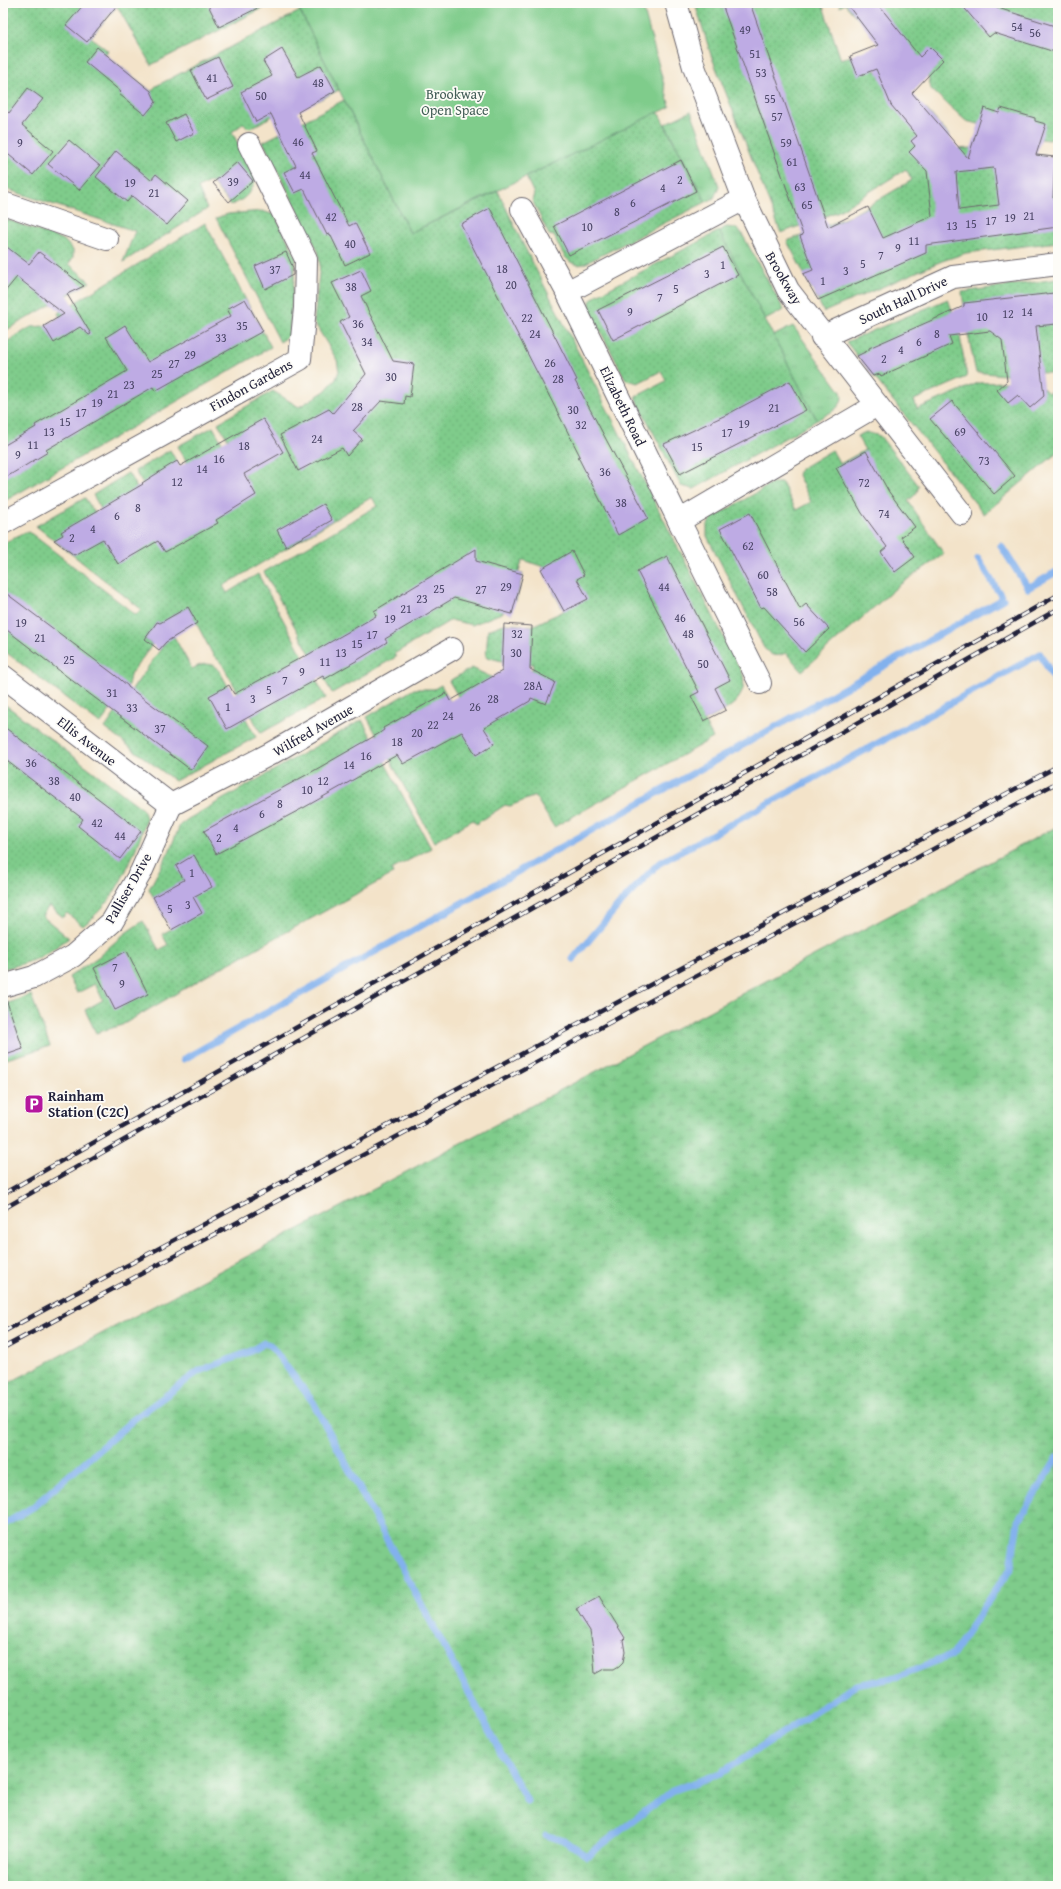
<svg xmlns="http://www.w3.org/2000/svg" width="1061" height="1889" font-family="'Gentium Book Plus',serif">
  <defs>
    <pattern id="grass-tufts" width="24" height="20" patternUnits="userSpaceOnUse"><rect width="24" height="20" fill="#7fcc8b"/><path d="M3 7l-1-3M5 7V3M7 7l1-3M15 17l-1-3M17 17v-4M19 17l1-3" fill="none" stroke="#6daf79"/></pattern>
    <pattern id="wetland-marsh" width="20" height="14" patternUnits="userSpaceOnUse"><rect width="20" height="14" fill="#7fcc8b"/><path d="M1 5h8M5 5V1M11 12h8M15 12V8" fill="none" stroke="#6daf79"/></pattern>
    <pattern id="garden-dots" width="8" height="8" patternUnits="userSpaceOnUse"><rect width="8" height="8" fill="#7fcc8b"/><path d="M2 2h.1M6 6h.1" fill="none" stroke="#6daf79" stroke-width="1.8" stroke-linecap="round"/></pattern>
  </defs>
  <rect width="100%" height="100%" fill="#fdfcf7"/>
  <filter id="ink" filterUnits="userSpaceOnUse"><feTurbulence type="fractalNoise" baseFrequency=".025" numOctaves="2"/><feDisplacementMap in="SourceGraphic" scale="8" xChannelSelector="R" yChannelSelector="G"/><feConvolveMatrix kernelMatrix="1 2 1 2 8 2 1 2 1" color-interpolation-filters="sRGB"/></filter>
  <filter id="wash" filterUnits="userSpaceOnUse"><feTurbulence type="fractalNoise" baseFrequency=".012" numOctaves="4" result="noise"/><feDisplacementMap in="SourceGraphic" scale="16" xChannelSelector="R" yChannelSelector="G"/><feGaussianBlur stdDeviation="0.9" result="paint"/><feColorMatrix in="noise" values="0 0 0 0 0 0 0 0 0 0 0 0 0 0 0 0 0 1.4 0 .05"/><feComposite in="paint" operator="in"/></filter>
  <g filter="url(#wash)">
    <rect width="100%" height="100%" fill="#f3e3c9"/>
    <g fill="url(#grass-tufts)" stroke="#507763">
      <path d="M 691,111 L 719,186 L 714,198 L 706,202 L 665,124 Z"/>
      <path d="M 726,227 L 735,228 L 741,232 L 784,310 L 765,320 L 719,231 Z"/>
      <path d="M 793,326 L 841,392 C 846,408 828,413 817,420 L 773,336 Z"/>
    </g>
    <path fill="url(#wetland-marsh)" stroke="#507763" d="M 1058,826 L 1058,1886 L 3,1886 L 3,1386 Z"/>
    <path fill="#7fcc8b" stroke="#507763" d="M 296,3 L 642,3 L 670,107 L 410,233 Z"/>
    <g fill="url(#garden-dots)" stroke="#507763">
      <path d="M 3,3 L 273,3 L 151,65 L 117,6 L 91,37 L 108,51 L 105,54 L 151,91 L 156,86 L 300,11 L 339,90 L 315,102 L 308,97 L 293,68 L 272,80 L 281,111 L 251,128 L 246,127 L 244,123 L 232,132 L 256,178 C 252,192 245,200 231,205 L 213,183 L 209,182 L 198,188 L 207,209 L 123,262 L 135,231 L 3,188 Z"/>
      <path d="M 695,3 L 822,3 L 841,60 L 850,56 L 851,59 L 894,80 L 922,112 L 926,109 L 948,134 L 954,149 L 973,148 L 1056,157 L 1055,164 L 1058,165 L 1058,242 L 966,253 L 942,261 L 824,312 L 787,241 L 851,216 L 912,180 L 906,169 L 839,211 L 781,233 L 711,55 Z"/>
      <path d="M 839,3 L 1058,3 L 1058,137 L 1049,140 L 1041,139 L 966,121 L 931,89 L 928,76 L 914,63 L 859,20 L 845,4 L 840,7 Z"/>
      <path d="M 344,100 L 410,233 L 498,191 L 522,242 L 743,675 C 748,702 724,711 704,721 L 713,738 L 554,827 L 535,796 L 510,806 L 505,805 L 476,824 L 473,820 L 434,842 L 367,717 L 414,689 L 434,689 L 441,685 L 466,730 L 472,720 L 449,681 L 472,668 L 491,677 L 511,711 L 525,667 L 532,670 L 534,664 L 502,661 L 486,657 L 488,630 L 504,624 L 532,626 L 564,611 L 553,591 L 556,590 L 544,567 L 523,560 L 518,573 L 523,574 L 516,601 L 508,599 L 504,612 L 472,625 L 451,620 L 394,654 L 396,657 L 332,693 L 264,572 L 377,506 L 372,497 L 223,586 L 227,593 L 258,574 L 326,698 L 261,733 L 222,664 L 213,655 L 188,607 L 160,624 L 157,622 L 145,639 L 152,645 L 130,675 L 128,686 L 100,724 L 3,650 L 3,544 L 28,531 L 136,615 L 141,609 L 36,526 L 85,498 L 95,513 L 115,533 L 93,495 L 128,473 L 137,488 L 157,508 L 135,471 L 170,450 L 192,489 L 187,463 L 178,446 L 213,427 L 235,465 L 248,480 L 244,474 L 247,472 L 218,423 L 273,391 L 299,407 L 325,391 L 336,379 L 339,371 L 337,360 L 314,322 L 320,264 L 318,251 L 263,142 Z"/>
      <path d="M 658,112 L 706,202 L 584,264 C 567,269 560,248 554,236 L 549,235 L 532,200 L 534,194 L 526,177 Z"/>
      <path d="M 262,211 L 275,215 L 296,257 L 289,336 L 280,342 L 216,218 L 228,214 Z"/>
      <path d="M 3,218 L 64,240 L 73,250 L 73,257 L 69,264 L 90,282 L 3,332 Z"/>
      <path d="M 205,223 L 271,347 L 3,502 L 3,344 L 31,327 L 44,326 L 60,317 L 58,313 Z"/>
      <path d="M 719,231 L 817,420 L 694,489 L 681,486 L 635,397 L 666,381 L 661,371 L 638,383 L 626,380 L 592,315 L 590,308 L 590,301 L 597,295 Z"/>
      <path d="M 1058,279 L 1058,374 C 1038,371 1026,374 1007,375 C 996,375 987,372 976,373 L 968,334 L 962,292 Z"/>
      <path d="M 948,299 L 959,331 L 967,377 L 914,400 L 917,409 L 978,383 L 1005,382 L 1043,388 L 1048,393 L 1058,386 L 1058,452 L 984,514 L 846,342 Z"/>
      <path d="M 866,432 L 880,436 L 919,486 L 916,494 L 908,501 L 944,554 L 898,586 L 802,671 L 786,653 C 776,657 772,657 764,648 L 707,536 L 707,526 L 711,519 L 773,483 L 782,483 L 796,510 L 811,502 L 798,475 L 800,469 L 832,450 L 840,464 L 865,450 L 857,436 Z"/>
      <path d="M 172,633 L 192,669 C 203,663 212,661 220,672 L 256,737 L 175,781 L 105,728 Z"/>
      <path d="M 3,703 L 139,806 L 144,811 L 146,819 C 140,842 122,883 108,901 C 100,911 92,918 83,926 L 67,913 L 63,917 L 49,906 L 42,916 L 69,938 C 44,956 34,962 3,969 Z"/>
      <path d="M 362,720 L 431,848 L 391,870 L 393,874 L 215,971 L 122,1025 L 96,1033 L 85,1010 L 103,1000 L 95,984 L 77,993 L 69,977 L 98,957 L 124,934 L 143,921 L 159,950 L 168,945 L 162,934 L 171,929 L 149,889 L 169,852 L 180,825 L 188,819 Z"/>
      <path d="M 31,995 L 50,1046 L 3,1060 L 3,1005 Z"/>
    </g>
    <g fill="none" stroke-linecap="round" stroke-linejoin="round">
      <g stroke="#82b1ed" stroke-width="7">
        <path d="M 1001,546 L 1028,588 L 1058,571"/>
        <path d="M 573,959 L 618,906 L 658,864 L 1040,654 L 1058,686"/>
        <path d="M 184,1059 L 1003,599 L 978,559"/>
        <path d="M 3,1525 L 33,1507 L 134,1419 L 199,1371 L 249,1352 L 264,1343 L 270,1345 L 313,1402 L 527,1801"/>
        <path d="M 546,1835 L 567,1842 L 587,1856 L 672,1791 L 721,1773 L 856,1685 L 893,1678 L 952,1655 L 1011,1567 L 1018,1521 L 1058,1457"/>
      </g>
    </g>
    <g id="blocks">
      <g fill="#beabe4" fill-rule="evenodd">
        <path d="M 85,3 L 119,3 L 87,42 L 66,25 Z"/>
        <path d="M 207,3 L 268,3 L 219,27 Z"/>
        <path d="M 734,3 L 750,3 L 828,227 L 868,207 L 883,238 L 932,216 L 927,171 L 909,152 L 915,146 L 911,141 L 917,136 L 891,105 L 876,69 L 858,76 L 850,56 L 878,45 L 846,3 L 877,3 L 920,57 L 930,47 L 943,60 L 912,93 L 968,158 L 984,108 L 999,113 L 1001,108 L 1035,118 L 1035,121 L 1046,124 L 1036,155 L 1055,157 L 1053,198 L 1057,197 L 1058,227 L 926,245 L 926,253 L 818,300 L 803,274 L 813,270 L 800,236 L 803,235 L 723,7 ZM 994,168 L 999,205 L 959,210 L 956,172 Z"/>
        <path d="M 960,3 L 982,3 L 1058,27 L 1058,53 L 994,33 L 989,37 Z"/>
        <path d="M 97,47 L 151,91 L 156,102 L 145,115 L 119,94 L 121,92 L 85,62 Z"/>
        <path d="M 282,49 L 298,77 L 321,65 L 335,91 L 298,112 L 317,151 L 312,153 L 349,226 L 355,223 L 370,253 L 345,265 L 330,234 L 327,235 L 304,189 L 295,193 L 284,172 L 296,166 L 271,114 L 256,122 L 241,92 L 272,76 L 263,61 Z"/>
        <path d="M 218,57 L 233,87 L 206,100 L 191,70 Z"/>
        <path d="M 28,88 L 43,99 L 22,125 L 53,151 L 33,175 L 3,150 L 3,108 L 9,113 Z"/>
        <path d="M 184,114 L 194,133 L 176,142 L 166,123 Z"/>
        <path d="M 69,140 L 100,166 L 79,190 L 48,164 Z"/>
        <path d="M 116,151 L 151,180 L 156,174 L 188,201 L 167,225 L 132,196 L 127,202 L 96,177 Z"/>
        <path d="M 681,160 L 696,191 L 569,255 L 554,226 Z"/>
        <path d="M 237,162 L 253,181 L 229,202 L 213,183 Z"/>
        <path d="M 490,208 L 577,380 L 575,381 L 648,518 L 618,535 L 578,457 L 580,456 L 461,224 Z"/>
        <path d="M 3,244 L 29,264 L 39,252 L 84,286 L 67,294 L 91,334 L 89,335 L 80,327 L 54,343 L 44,326 L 64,314 L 17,277 L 3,294 Z"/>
        <path d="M 723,247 L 738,275 L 613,340 L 598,310 Z"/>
        <path d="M 286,252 L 293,268 L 293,275 L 265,289 L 255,266 Z"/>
        <path d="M 361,270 L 371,291 L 361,296 L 393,361 L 414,364 L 410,397 L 405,396 L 404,404 L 381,401 L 353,431 L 362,439 L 347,456 L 342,448 L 298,471 L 280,435 L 329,409 L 333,413 L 366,374 L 340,322 L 349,317 L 332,283 Z"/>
        <path d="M 1054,293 L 1057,324 L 1036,326 L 1044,396 L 1030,408 L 1018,395 L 1008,403 L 997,390 L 1007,381 L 1002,340 L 990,331 L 949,336 L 952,344 L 881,376 L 880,374 L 873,376 L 857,356 L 869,350 L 869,348 L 964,306 L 964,303 Z"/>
        <path d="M 245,299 L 263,331 L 155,391 L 153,387 L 46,450 L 48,452 L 3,479 L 3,446 L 36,427 L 35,425 L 127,371 L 106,337 L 125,325 L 148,362 L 231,316 L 227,309 Z"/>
        <path d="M 790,381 L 806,410 L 680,474 L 664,444 L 728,414 Z"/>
        <path d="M 952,401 L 1015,476 L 994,494 L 930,419 Z"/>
        <path d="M 263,419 L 283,452 L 244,474 L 256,495 L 216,520 L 218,523 L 165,552 L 158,541 L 118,564 L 103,539 L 74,555 L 54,540 L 63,535 L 61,532 L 143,484 L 142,483 L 167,467 L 177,461 L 180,466 Z"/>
        <path d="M 866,451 L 889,492 L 915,527 L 901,537 L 915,557 L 895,572 L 881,552 L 887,547 L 862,513 L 836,468 Z"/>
        <path d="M 323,504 L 332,520 L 286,547 L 277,530 Z"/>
        <path d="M 750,513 L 800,609 L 806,604 L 829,629 L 805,652 L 764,607 L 761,608 L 720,529 Z"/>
        <path d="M 476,549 L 476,561 L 523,574 L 512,614 L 454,598 L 385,639 L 387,642 L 356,661 L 325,679 L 323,676 L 227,729 L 209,696 L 229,685 L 234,694 L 304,656 L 304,657 L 376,616 L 374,611 Z"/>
        <path d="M 572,551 L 584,575 L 577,579 L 588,599 L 564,611 L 541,569 Z"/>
        <path d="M 667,556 L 730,680 L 715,688 L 726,710 L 704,721 L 691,696 L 699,692 L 637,571 Z"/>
        <path d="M 3,591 L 115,675 L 128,686 L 128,687 L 208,746 L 191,770 L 87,692 L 3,627 Z"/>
        <path d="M 188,607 L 197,623 L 166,642 L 159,650 L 145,639 L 157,622 L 160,623 Z"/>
        <path d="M 504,624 L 532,626 L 530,669 L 555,682 L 546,704 L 531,698 L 530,701 L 484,728 L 494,744 L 476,755 L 462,732 L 403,764 L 397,755 L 305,807 L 216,854 L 204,831 L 308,774 L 378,734 L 384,730 L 383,728 L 446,693 L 450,701 L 502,671 Z"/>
        <path d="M 3,726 L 141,831 L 120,859 L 78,826 L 83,819 L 3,758 Z"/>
        <path d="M 194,855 L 212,887 L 193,897 L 202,913 L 171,930 L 153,897 L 184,880 L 176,866 Z"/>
        <path d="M 127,951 L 148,994 L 115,1010 L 94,968 Z"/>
        <path d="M 3,999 L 6,999 L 23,1049 L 3,1056 Z"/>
        <path d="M 599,1596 L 625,1638 L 623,1640 L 625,1652 L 623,1662 L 619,1666 L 614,1669 L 604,1669 L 595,1674 L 593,1648 L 590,1631 L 576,1609 Z"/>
      </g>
    </g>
  </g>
  <g filter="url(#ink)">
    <use href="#blocks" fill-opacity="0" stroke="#6b666d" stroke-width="1"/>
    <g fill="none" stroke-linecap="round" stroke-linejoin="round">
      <defs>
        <g id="minor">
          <path d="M 676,3 L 694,67 L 744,199 L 788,290 L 962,514"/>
          <path d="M 3,203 L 107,239"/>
          <path d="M 522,209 L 567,292 L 679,521 L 877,405"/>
          <path d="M 567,292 L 744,199"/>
          <path d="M 822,337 L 953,277 L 1058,264"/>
          <path d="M 679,521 L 760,683"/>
          <path d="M 3,523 L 300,359 L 305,308 L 306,259 L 249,144"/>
          <path d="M 3,676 L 171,805"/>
          <path d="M 171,805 L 270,754 L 452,649"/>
          <path d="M 3,986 L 34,977 L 73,956 L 112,922 L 141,872 L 171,805"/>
        </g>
      </defs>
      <use href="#minor" stroke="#6b666d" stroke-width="24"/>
      <use href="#minor" stroke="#fff" stroke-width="22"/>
      <defs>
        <g id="rail">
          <path d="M 3,1194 L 1058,595"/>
          <path d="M 3,1209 L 1058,609"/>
          <path d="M 3,1332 L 1058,766"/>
          <path d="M 3,1348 L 1058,782"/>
        </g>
      </defs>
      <use href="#rail" stroke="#22223b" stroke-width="4.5"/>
      <use href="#rail" stroke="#fdfcf7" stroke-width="3" stroke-dasharray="9" stroke-linecap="butt"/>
    </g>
  </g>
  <defs>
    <symbol id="parking-square" viewBox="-11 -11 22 22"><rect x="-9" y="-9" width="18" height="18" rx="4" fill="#b5179e" stroke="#fdfcf7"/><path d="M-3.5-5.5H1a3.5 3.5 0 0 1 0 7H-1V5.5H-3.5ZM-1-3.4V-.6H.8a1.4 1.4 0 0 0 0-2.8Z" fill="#fff"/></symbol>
  </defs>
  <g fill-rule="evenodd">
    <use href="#parking-square" x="23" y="1093" width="22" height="22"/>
  </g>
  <g text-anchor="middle" stroke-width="3.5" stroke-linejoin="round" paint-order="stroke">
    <g font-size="12" fill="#494465">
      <text x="1017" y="31">54</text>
      <text x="745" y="34">49</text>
      <text x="1035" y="37">56</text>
      <text x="755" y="58">51</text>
      <text x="761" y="77">53</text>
      <text x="212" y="82">41</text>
      <text x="318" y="87">48</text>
      <text x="261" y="100">50</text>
      <text x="770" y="103">55</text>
      <text x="777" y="121">57</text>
      <text x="298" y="146">46</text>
      <text x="20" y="147">9</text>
      <text x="786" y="147">59</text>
      <text x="792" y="166">61</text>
      <text x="305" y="179">44</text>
      <text x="680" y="184">2</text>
      <text x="233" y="186">39</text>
      <text x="130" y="187">19</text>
      <text x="800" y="191">63</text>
      <text x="663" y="192">4</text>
      <text x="154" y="197">21</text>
      <text x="633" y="207">6</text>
      <text x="807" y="209">65</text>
      <text x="617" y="216">8</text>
      <text x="1029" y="220">21</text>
      <text x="331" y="221">42</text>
      <text x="1010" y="222">19</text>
      <text x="991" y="225">17</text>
      <text x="971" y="228">15</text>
      <text x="952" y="230">13</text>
      <text x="587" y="231">10</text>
      <text x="914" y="245">11</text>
      <text x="350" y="248">40</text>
      <text x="898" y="252">9</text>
      <text x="881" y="260">7</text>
      <text x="863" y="268">5</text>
      <text x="723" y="269">1</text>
      <text x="502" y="273">18</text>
      <text x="275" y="274">37</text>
      <text x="846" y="275">3</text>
      <text x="707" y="278">3</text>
      <text x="823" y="285">1</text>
      <text x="511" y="289">20</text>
      <text x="351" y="291">38</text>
      <text x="676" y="293">5</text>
      <text x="660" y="302">7</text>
      <text x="630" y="316">9</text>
      <text x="1027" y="316">14</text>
      <text x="1008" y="318">12</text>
      <text x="982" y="321">10</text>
      <text x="527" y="322">22</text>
      <text x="358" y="328">36</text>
      <text x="242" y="330">35</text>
      <text x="535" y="338">24</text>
      <text x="937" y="338">8</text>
      <text x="221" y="342">33</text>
      <text x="367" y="346">34</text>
      <text x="919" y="346">6</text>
      <text x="901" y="354">4</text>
      <text x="190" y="359">29</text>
      <text x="884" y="363">2</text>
      <text x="550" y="367">26</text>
      <text x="174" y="368">27</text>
      <text x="157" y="378">25</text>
      <text x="391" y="381">30</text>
      <text x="558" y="383">28</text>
      <text x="129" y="389">23</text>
      <text x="113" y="398">21</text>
      <text x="97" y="407">19</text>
      <text x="357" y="411">28</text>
      <text x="774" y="412">21</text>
      <text x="573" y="414">30</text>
      <text x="81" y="417">17</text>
      <text x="65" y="426">15</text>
      <text x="744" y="428">19</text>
      <text x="581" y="429">32</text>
      <text x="49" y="436">13</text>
      <text x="960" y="436">69</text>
      <text x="727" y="437">17</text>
      <text x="317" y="443">24</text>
      <text x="33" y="449">11</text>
      <text x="244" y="450">18</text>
      <text x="697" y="451">15</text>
      <text x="18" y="459">9</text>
      <text x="219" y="463">16</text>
      <text x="984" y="465">73</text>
      <text x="202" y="473">14</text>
      <text x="605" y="476">36</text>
      <text x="177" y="486">12</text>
      <text x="864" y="487">72</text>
      <text x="621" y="507">38</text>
      <text x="138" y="512">8</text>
      <text x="884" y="518">74</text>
      <text x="117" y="520">6</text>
      <text x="93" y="533">4</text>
      <text x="72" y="542">2</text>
      <text x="748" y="550">62</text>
      <text x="763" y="579">60</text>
      <text x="506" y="591">29</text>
      <text x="664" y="591">44</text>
      <text x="439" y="593">25</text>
      <text x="481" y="594">27</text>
      <text x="772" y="596">58</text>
      <text x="422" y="603">23</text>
      <text x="406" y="613">21</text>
      <text x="680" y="622">46</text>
      <text x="390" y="623">19</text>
      <text x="799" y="626">56</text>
      <text x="21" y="627">19</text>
      <text x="517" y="638">32</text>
      <text x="688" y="638">48</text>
      <text x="372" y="639">17</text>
      <text x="40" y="642">21</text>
      <text x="357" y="648">15</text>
      <text x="341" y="657">13</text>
      <text x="516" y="657">30</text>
      <text x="69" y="664">25</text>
      <text x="325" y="666">11</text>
      <text x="703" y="668">50</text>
      <text x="302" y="676">9</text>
      <text x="285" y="685">7</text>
      <text x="533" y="690">28A</text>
      <text x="269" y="694">5</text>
      <text x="112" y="697">31</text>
      <text x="253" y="703">3</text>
      <text x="493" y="703">28</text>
      <text x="228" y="711">1</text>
      <text x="475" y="711">26</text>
      <text x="132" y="712">33</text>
      <text x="448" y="720">24</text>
      <text x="433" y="729">22</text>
      <text x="160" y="733">37</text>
      <text x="417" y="737">20</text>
      <text x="397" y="746">18</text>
      <text x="366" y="760">16</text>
      <text x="31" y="767">36</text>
      <text x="349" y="769">14</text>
      <text x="54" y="785">38</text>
      <text x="323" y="785">12</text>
      <text x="307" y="794">10</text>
      <text x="75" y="801">40</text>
      <text x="280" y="808">8</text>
      <text x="262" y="818">6</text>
      <text x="97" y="827">42</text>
      <text x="236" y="832">4</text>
      <text x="120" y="840">44</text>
      <text x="219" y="842">2</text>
      <text x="192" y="877">1</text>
      <text x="188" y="909">3</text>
      <text x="170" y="913">5</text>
      <text x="115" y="972">7</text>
      <text x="122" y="988">9</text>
    </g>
    <g font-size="14" fill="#435e57" stroke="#fdfcf7">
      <text x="455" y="99">Brookway<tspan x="455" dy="16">Open Space</tspan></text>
    </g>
    <g font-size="14" fill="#22223b" stroke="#fdfcf7">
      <text transform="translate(784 278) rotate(60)" y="5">Brookway</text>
      <text transform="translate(903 300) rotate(-25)" y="5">South Hall Drive</text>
      <text transform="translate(251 385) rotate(-29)" y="5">Findon Gardens</text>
      <text transform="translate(623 406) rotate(64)" y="5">Elizabeth Road</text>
      <text transform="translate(313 730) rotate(-30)" y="5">Wilfred Avenue</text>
      <text transform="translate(87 741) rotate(38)" y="5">Ellis Avenue</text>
      <text transform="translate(128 888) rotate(-60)" y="5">Palliser Drive</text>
    </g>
    <g font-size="14" font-weight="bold" fill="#22223b" stroke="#fdfcf7" text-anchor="start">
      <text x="48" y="1101">Rainham<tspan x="48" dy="16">Station (C2C)</tspan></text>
    </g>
  </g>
  <rect width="1061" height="1889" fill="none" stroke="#fdfcf7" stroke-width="16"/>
</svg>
